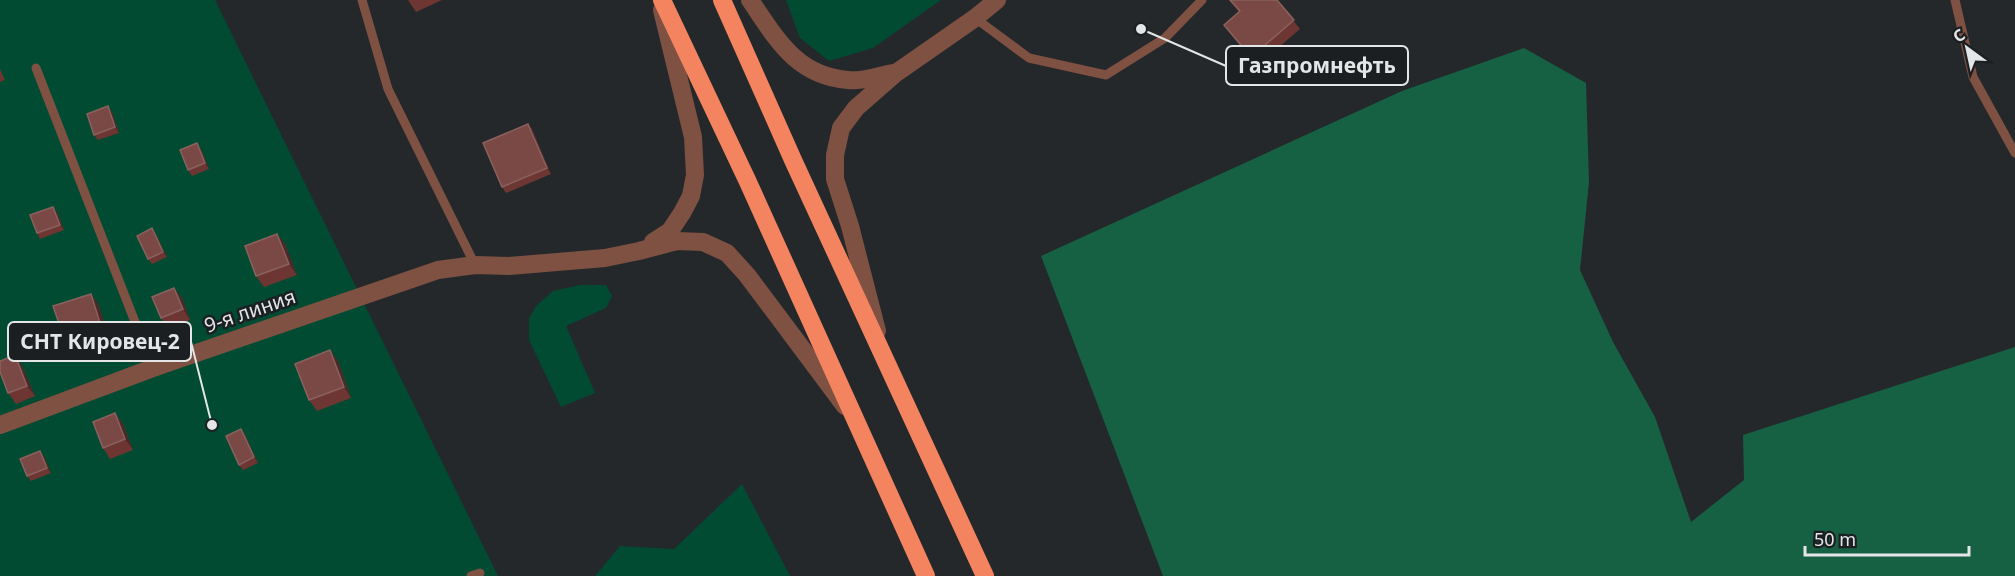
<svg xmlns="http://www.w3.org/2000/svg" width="2015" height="576" font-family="'Noto Sans',sans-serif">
  <rect width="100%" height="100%" fill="#25282b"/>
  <g fill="#004b31">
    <path d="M 0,0 L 215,0 L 498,576 L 0,576 Z"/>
    <path d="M 786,0 L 941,0 L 873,48 L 829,61 L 800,38 Z"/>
    <path d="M 580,285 L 606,285 L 612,296 L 606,308 L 566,326 L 595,393 L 561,407 L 529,340 L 529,319 L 536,306 L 553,291 Z"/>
    <path d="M 742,484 L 790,576 L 595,576 L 620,546 L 674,549 Z"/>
  </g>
  <path fill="#166144" d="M 1524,48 L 1586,83 L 1589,182 L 1580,270 L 1613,342 L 1655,417 L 1691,522 L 1744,480 L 1743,435 L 2015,347 L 2015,576 L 1163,576 L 1041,256 L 1402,91 Z"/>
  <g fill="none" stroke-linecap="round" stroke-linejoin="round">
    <g stroke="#7e5142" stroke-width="9">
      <path d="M 362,0 L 388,89 L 475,265"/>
      <path d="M 1955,0 L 1973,77 L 2015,153"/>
      <path d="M 975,18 L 1029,58 L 1106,75 L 1165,38 L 1202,0"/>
      <path d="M 36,68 L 153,368"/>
      <path d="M 471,576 L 480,573"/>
    </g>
    <g stroke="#7e5142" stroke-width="18">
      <path d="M 750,0 C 776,38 796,76 848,80 C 862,82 880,75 894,73"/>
      <path d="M 653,242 L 670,231 L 682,213 L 691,196 L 695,175 L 693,137 L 662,10"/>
      <path d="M 877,331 L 850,226 L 835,179 L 835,155 L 841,128 L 856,108 L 896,73 L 975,18 L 997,0"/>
      <path d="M 0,425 L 153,368 L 438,270 L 475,265 L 509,266 L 605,258 L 639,251 L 677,241 L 703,242 L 727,253 L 747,275 L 845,406"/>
    </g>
    <g stroke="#f4845f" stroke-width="18">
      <path d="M 662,0 L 748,182 L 926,576"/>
      <path d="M 722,0 L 793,160 L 985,576"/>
    </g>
  </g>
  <g fill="#6d3632">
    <path d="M 408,0 L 442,0 L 416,12 Z"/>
    <path d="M 1229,0 L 1277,0 L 1300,29 L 1257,66 L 1230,33 L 1224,25 L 1239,12 Z"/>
    <path d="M 0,69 L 5,80 L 0,82 Z"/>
    <path d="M 112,112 L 119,133 L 98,140 L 94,135 Z"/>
    <path d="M 528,124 L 532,129 L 551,174 L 506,193 L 502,187 Z"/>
    <path d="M 197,143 L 201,149 L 209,169 L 192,176 L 188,170 Z"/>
    <path d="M 53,207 L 57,212 L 64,230 L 40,239 L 37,233 Z"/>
    <path d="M 156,234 L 167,257 L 152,264 L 148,259 Z"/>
    <path d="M 277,234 L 285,244 L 297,275 L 264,287 L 256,276 Z"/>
    <path d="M 174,288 L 182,298 L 190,320 L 168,329 L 161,318 Z"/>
    <path d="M 91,294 L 98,304 L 109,336 L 71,349 L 64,338 Z"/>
    <path d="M 15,355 L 22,366 L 35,396 L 16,404 L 8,393 Z"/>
    <path d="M 338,361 L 351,398 L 317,411 L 309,400 Z"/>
    <path d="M 115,413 L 123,424 L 133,450 L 110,459 L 103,448 Z"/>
    <path d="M 245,435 L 258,463 L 243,470 L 239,465 Z"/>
    <path d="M 40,451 L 44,457 L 51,473 L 31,481 L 27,476 Z"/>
  </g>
  <g fill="#4b2927">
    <path d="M 108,106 L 112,112 L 119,133 L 115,127 Z"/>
    <path d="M 528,124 L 532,129 L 551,174 L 547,168 Z"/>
    <path d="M 197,143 L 201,149 L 209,169 L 205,163 Z"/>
    <path d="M 53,207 L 57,212 L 64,230 L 60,225 Z"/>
    <path d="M 152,228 L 156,234 L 167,257 L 163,252 Z"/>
    <path d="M 277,234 L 285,244 L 297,275 L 289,264 Z"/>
    <path d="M 174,288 L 182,298 L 190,320 L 183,309 Z"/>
    <path d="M 91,294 L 98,304 L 109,336 L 101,326 Z"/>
    <path d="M 330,350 L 338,361 L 351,398 L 344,387 Z"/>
    <path d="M 15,355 L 22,366 L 35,396 L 27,386 Z"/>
    <path d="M 115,413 L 123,424 L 133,450 L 125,439 Z"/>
    <path d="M 241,429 L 245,435 L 258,463 L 254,457 Z"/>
    <path d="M 40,451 L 44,457 L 51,473 L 47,468 Z"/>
  </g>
  <g fill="#7a4945" stroke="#8a615e" stroke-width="1.5">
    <path d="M 1230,0 L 1277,0 L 1294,20 L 1251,57 L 1224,25 L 1240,11 Z"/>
    <path d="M 108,106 L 115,127 L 94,135 L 87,114 Z"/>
    <path d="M 528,124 L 547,168 L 502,187 L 483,143 Z"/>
    <path d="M 197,143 L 205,163 L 188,170 L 180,150 Z"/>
    <path d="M 53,207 L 60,225 L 37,233 L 30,215 Z"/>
    <path d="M 152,228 L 163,252 L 148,259 L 137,236 Z"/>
    <path d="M 277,234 L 289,264 L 256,276 L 245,246 Z"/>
    <path d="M 174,288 L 183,309 L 161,318 L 152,297 Z"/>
    <path d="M 91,294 L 101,326 L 64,338 L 53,306 Z"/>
    <path d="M 330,350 L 344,387 L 309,400 L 295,364 Z"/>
    <path d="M 15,355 L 27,386 L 8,393 L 0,372 L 0,361 Z"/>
    <path d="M 115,413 L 125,439 L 103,448 L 93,422 Z"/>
    <path d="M 241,429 L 254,457 L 239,465 L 226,436 Z"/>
    <path d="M 40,451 L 47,468 L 27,476 L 20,459 Z"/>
  </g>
  <g text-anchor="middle" stroke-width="5" stroke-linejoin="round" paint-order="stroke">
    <g font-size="20" fill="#e3e5e7" stroke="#1c1f21">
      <text transform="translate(250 311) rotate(-19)" y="7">9-я линия</text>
    </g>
  </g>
  <path fill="none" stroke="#e3e5e7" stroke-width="2" d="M1141 29L1226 66M212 425L191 342"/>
  <g fill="#e3e5e7" stroke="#1c1f21" stroke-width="2">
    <circle cx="1141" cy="29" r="6"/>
    <circle cx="212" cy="425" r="6"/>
  </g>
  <g fill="#1c1f21" stroke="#e3e5e7" stroke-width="2">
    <rect x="1226" y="46" width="182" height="39" rx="6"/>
    <rect x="8" y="322" width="183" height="39" rx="6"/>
  </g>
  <g font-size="21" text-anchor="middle" font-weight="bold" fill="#e3e5e7">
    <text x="1317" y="73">Газпромнефть</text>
    <text x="100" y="349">СНТ Кировец-2</text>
  </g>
  <g transform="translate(1967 48) rotate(327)" stroke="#1c1f21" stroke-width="4.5" paint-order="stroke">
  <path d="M0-4.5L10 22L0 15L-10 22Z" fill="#e3e5e7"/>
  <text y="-9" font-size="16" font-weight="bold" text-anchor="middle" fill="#e3e5e7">С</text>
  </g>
  <path d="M1805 546v9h164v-9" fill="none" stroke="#e3e5e7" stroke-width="3"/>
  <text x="1814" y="546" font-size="18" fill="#e3e5e7" stroke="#1c1f21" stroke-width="4.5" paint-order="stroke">50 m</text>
</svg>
